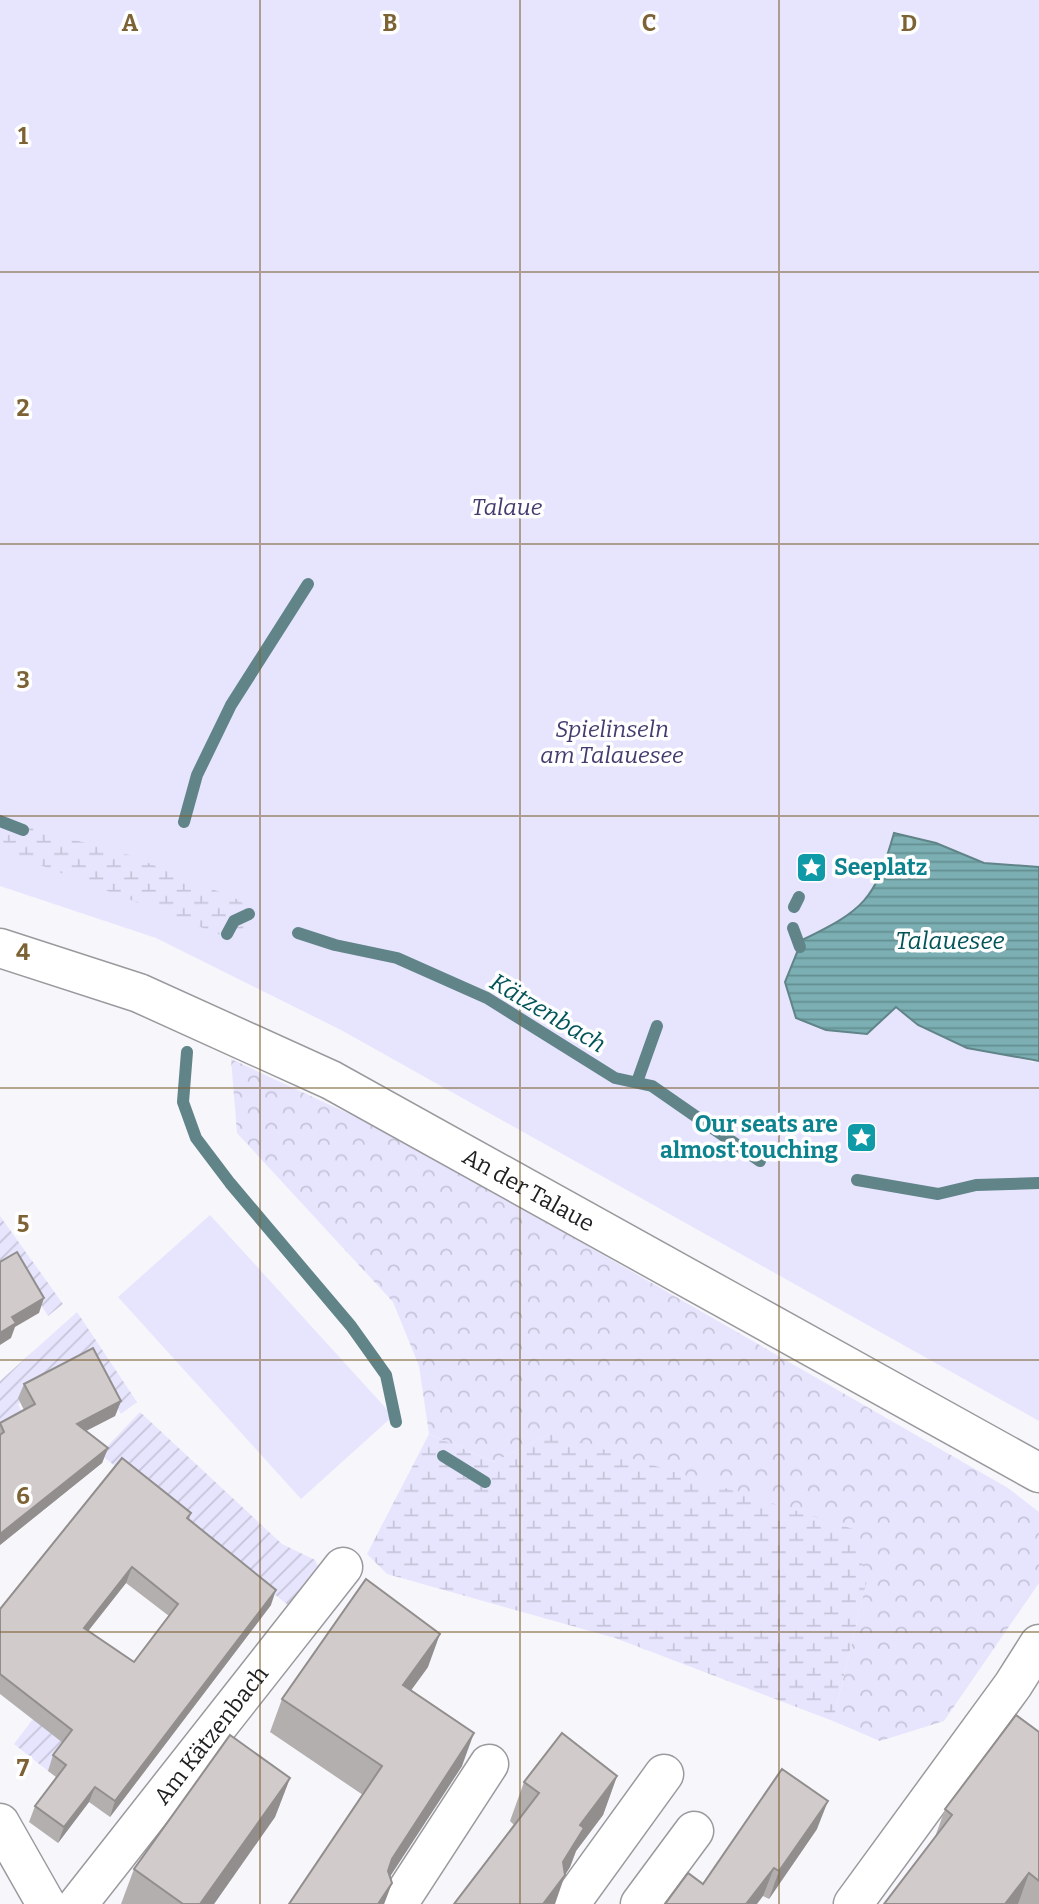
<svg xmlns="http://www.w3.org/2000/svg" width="1039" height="1904" font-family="Bitter,serif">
  <defs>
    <pattern id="forest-crowns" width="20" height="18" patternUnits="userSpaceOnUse" patternTransform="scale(1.75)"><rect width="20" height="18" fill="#e7e5fe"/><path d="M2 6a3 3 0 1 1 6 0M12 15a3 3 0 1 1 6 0" fill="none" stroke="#c6c4d9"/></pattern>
    <pattern id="wetland-marsh" width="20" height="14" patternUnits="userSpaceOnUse" patternTransform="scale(1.75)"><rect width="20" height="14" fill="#e7e5fe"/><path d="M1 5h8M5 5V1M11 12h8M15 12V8" fill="none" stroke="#c6c4d9"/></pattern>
    <pattern id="garden-furrows" width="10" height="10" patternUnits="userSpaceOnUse" patternTransform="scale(1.75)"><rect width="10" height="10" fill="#e7e5fe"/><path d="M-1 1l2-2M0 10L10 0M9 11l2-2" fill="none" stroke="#c6c4d9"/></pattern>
    <pattern id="water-rules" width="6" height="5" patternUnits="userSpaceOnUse" patternTransform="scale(1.75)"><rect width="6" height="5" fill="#7bafb3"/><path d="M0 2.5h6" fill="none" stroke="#648e91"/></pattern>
  </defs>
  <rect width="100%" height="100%" fill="#f7f6fb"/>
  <g fill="#e7e5fe">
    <path d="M 0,0 L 1039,0 L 1039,867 L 984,863 L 936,843 L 895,833 C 875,900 864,910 802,940 L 785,982 L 896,1007 L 918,1025 L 1032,1062 L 1039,1061 L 1039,1421 L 341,1030 L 156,938 L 0,886 Z"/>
    <path d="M 210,1215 L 393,1416 L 301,1499 L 118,1297 Z"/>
  </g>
  <path fill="url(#forest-crowns)" d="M 231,1059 L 358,1118 L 478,1183 L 1008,1488 L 1039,1512 L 1039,1583 L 944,1721 L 880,1741 L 833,1721 L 867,1580 L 552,1433 L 494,1462 L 429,1434 L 419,1366 L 393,1302 L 237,1133 Z"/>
  <g fill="url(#wetland-marsh)">
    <path d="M 24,826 L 129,855 L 239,900 L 252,912 L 246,932 L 229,938 L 9,853 L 2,839 Z"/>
    <path d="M 552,1433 L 853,1529 L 867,1580 L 833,1721 L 615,1638 L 387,1574 L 367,1554 L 429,1434 L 494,1462 Z"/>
  </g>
  <g fill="url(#garden-furrows)">
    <path d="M 0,1216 L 63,1304 L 48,1316 L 14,1262 L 0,1269 Z"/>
    <path d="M 77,1312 L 137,1402 L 121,1414 L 89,1358 L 52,1389 L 18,1404 L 25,1418 L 0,1430 L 0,1381 Z"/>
    <path d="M 140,1412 L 282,1544 L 315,1560 L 319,1568 L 294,1610 L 100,1454 Z"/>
    <path d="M 87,1647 L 121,1673 L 48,1771 L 14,1744 Z"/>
  </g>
  <path fill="url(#water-rules)" stroke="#608488" stroke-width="2" d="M 894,833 L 936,843 L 984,863 L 1039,867 L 1039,1061 L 967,1048 L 918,1025 L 896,1007 L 867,1034 L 826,1030 L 796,1018 L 785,982 L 802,940 C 864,910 875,900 894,833 Z"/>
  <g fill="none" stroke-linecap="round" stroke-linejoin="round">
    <g stroke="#608488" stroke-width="12">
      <path d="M 0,821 L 23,830"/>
      <path d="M 184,822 L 197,775 L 231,705 L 308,584"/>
      <path d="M 794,907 L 799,897"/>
      <path d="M 793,928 L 800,947"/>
      <path d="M 298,933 L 335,945 L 397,958 L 487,998 L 615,1078 L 652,1086 L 760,1161"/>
      <path d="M 227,934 L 234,921 L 249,914"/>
      <path d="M 187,1052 L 183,1102 L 196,1138 L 230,1183 L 351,1326 L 386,1375 L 396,1422"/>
      <path d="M 637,1082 L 657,1026"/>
      <path d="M 857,1180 L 938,1194 L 976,1185 L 1039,1183"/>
      <path d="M 443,1456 L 485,1482"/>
    </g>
    <defs>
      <g id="minor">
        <path id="s1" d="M 0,948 L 139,993 L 331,1080 L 1039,1473"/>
        <path d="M 0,1823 L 46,1904"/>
        <path id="s2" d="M 78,1904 L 343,1567"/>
        <path d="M 398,1904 L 489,1764"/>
        <path d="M 570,1904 L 664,1774"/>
        <path d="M 640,1904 L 694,1831"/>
        <path d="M 853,1904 L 1013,1685 L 1039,1644"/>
      </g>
    </defs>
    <use href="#minor" stroke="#9a9a9e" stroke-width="41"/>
    <use href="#minor" stroke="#fff" stroke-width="38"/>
  </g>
  <g fill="#b4afaf" fill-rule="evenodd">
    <path d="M 24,1384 L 121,1401 L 115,1416 L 86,1431 L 108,1448 L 102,1463 L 0,1545 L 0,1423 L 24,1410 L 18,1398 Z"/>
    <path d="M 191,1513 L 189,1520 L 271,1605 L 110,1817 L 89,1802 L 58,1843 L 29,1822 L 35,1806 L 56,1777 L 48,1771 L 53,1755 L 63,1743 L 0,1694 L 0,1609 ZM 126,1583 L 169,1616 L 134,1662 L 88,1631 Z"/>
    <path d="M 428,1667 L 411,1690 L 462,1766 L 390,1876 L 392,1883 L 384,1904 L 289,1904 L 363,1795 L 270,1732 L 282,1699 Z"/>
    <path d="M 1039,1732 L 1039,1904 L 884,1904 L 935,1837 L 945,1809 Z"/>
    <path d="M 617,1776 L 603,1815 L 576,1851 L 570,1867 L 565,1875 L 510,1821 L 524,1782 Z"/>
    <path d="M 290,1778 L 275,1817 L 214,1904 L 121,1904 L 134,1869 Z"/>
    <path d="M 817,1829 L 769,1899 L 763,1896 L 703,1884 Z"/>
  </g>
  <g fill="#928e8e">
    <path d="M 44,1298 L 39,1313 L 15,1327 L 11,1338 L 0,1345 L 0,1333 L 12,1317 Z"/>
    <path d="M 121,1401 L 115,1416 L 72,1438 L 77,1424 Z"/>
    <path d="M 108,1448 L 102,1463 L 0,1545 L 0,1534 Z"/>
    <path d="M 132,1567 L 126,1583 L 78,1644 L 84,1628 Z"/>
    <path d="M 276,1590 L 271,1605 L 110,1817 L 115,1801 Z"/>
    <path d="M 440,1634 L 428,1667 L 391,1718 L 403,1685 Z"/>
    <path d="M 474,1733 L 462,1766 L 380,1892 L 392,1859 Z"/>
    <path d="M 617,1776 L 603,1815 L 576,1851 L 570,1867 L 563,1878 L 565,1875 L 555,1904 L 543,1904 L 580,1825 Z"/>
    <path d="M 290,1778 L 275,1817 L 214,1904 L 200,1904 Z"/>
    <path d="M 95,1787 L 89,1802 L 58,1843 L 64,1827 Z"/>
    <path d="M 828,1801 L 817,1829 L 769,1899 L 779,1871 Z"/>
    <path d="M 774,1868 L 763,1896 L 757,1904 L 746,1904 Z"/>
    <path d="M 1029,1873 L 1018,1904 L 1005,1904 Z"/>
    <path d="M 392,1883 L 384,1904 L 378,1904 Z"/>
  </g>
  <g fill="#d1cbcb" stroke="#928e8e" stroke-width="2" fill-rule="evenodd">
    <path d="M 17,1252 L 44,1298 L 12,1317 L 16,1323 L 0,1333 L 0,1262 Z"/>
    <path d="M 93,1348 L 121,1401 L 77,1424 L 108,1448 L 0,1534 L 0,1435 L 4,1432 L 0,1423 L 35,1404 L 24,1384 Z"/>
    <path d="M 122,1458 L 191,1513 L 187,1518 L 276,1590 L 115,1801 L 95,1787 L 64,1827 L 35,1806 L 66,1765 L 53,1755 L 72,1730 L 0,1674 L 0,1609 ZM 132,1567 L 178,1604 L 134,1662 L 84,1628 Z"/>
    <path d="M 366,1579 L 440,1634 L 403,1685 L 474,1733 L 392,1859 L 388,1871 L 392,1883 L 378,1904 L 289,1904 L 382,1766 L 282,1699 Z"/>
    <path d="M 1016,1715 L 1039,1732 L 1039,1881 L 1029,1873 L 1005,1904 L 884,1904 L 952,1815 L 945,1809 Z"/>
    <path d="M 562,1733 L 617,1776 L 580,1825 L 584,1828 L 563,1862 L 565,1875 L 543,1904 L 454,1904 L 539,1793 L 524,1782 Z"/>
    <path d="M 230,1735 L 290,1778 L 200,1904 L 183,1904 L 134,1869 Z"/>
    <path d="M 782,1769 L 828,1801 L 779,1871 L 774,1868 L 746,1904 L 665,1904 L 688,1873 L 703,1884 Z"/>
  </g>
  <path fill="none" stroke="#7c6234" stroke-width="2" stroke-opacity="0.55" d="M 260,0 L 260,1904M 520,0 L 520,1904M 779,0 L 779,1904M 0,272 L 1039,272M 0,544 L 1039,544M 0,816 L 1039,816M 0,1088 L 1039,1088M 0,1360 L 1039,1360M 0,1632 L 1039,1632"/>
  <defs>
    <symbol id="sight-square" viewBox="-11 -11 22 22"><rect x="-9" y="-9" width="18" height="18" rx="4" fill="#0f9aa8" stroke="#fff"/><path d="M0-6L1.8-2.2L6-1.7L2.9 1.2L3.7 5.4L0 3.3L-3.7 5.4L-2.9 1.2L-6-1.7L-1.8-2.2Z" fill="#fff"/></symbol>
  </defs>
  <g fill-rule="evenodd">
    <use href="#sight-square" x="794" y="850" width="35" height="35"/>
    <use href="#sight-square" x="844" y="1120" width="35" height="35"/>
  </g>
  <g text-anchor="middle" stroke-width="7" stroke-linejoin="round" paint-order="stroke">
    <g font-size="23" font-style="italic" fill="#443c6f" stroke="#fff">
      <text x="507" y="515">Talaue</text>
      <text x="612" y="737">Spielinseln<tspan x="612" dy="26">am Talauesee</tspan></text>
    </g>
    <g font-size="23" font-weight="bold" fill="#0d838f" stroke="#fff" text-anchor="start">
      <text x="834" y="875">Seeplatz</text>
      <text x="838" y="1132" text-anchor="end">Our seats are<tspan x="838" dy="26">almost touching</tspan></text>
    </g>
    <g font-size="23" fill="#202022" stroke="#fff">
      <text dy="8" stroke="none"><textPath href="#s1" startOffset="583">An der Talaue</textPath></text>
      <text dy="8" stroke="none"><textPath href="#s2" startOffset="215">Am Kätzenbach</textPath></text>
    </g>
    <g font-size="24" font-style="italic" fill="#035459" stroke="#fff">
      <text x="950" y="949">Talauesee</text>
      <text transform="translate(548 1013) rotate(31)" y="8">Kätzenbach</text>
    </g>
  </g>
  <g font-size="23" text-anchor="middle" font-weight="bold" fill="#7c6234" stroke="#fff" stroke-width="7" stroke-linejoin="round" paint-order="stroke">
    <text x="130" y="31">A</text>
    <text x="390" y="31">B</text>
    <text x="649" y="31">C</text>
    <text x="909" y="31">D</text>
    <text x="23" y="144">1</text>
    <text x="23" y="416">2</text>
    <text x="23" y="688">3</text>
    <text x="23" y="960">4</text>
    <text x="23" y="1232">5</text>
    <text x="23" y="1504">6</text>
    <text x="23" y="1776">7</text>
  </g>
</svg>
